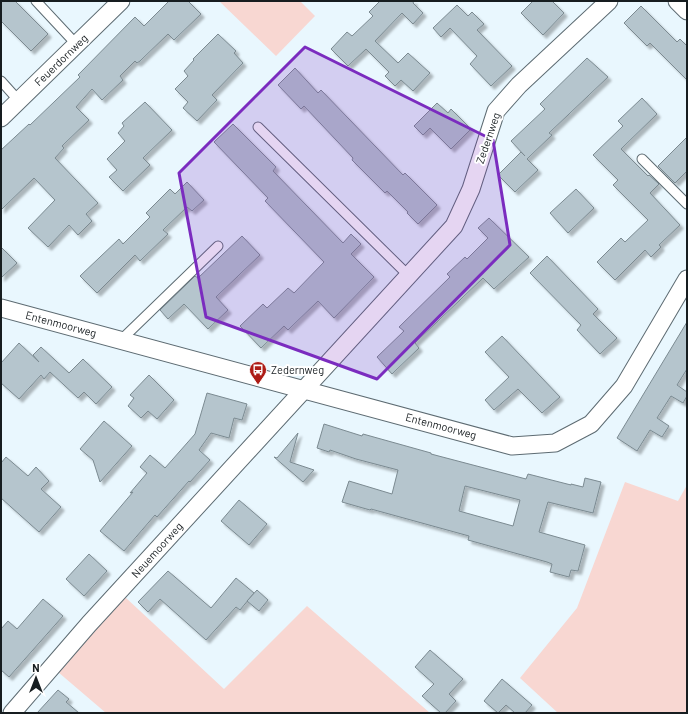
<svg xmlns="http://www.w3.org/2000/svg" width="688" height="714" font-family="Barlow,sans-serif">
  <defs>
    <filter id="shadow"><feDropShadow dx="3.5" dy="3.5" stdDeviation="1" flood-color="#0004"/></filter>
  </defs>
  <rect width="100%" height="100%" fill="#e9f7fe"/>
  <g fill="#f8d7d2">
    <path d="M 219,1 L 300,1 L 315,16 L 276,56 Z"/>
    <path d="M 625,482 L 678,501 L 687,485 L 687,713 L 558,713 L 520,678 L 577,608 Z"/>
    <path d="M 125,597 L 224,689 L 307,606 L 430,713 L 106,713 L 58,672 Z"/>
  </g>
  <g fill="#b5c5cd" stroke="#7b8a91" fill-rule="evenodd" filter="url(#shadow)">
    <path d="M 1,1 L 15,1 L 48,34 L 31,51 L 1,21 Z"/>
    <path d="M 169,1 L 188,1 L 201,14 L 174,40 L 168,34 L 140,61 L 137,63 L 135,61 L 120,76 L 123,80 L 102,100 L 92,89 L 76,107 L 89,120 L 62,146 L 64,148 L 55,158 L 98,203 L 86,214 L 92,221 L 78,235 L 69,225 L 48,247 L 28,228 L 55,200 L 34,178 L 1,210 L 1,150 L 29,124 L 30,125 L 80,77 L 78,75 L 135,17 L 144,26 Z"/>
    <path d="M 380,1 L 414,1 L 413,3 L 423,13 L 413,24 L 402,13 L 375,41 L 398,63 L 408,53 L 430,73 L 413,91 L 401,80 L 395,86 L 385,76 L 389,72 L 366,49 L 348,66 L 331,49 L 347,32 L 352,36 L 373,16 L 369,12 Z"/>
    <path d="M 533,1 L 552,1 L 564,13 L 543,35 L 521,13 Z"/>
    <path d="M 457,5 L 468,16 L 472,12 L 484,24 L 477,30 L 512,66 L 491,86 L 470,64 L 477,56 L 450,28 L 441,37 L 433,28 Z"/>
    <path d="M 641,6 L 677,42 L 680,39 L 687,46 L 687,80 L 650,43 L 647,46 L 624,23 Z"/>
    <path d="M 218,34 L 236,51 L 234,53 L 243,63 L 212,95 L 217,100 L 197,121 L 183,108 L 188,102 L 175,89 L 188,76 L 184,71 L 194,60 L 193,59 Z"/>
    <path d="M 587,58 L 608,77 L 549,133 L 552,135 L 527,159 L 538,170 L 515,192 L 498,175 L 521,152 L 525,156 L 511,141 L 545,109 L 540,104 Z"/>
    <path d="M 295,68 L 318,93 L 321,90 L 403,175 L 405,173 L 437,205 L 418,224 L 407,213 L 408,212 L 387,191 L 385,193 L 352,160 L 353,158 L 304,106 L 301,109 L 278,85 Z"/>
    <path d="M 642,98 L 657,114 L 621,149 L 648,176 L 649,175 L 659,184 L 650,193 L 680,225 L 659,245 L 661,247 L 651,257 L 645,250 L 615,280 L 597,262 L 621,238 L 625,242 L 648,220 L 613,185 L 618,180 L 593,155 L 623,126 L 618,121 Z"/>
    <path d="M 145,102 L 172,130 L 143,158 L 150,165 L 123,191 L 109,177 L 117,170 L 107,159 L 125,141 L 118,133 L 124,126 L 122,123 Z"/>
    <path d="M 437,103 L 448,113 L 451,109 L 471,129 L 451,149 L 430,128 L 423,135 L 414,126 Z"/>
    <path d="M 233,124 L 276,167 L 273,171 L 343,243 L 351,234 L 361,244 L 351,254 L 374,277 L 334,318 L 318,301 L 288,330 L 284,326 L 261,348 L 240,326 L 263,304 L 267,308 L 288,288 L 294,293 L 324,262 L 265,201 L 268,198 L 214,142 Z"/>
    <path d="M 687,137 L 687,171 L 675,183 L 658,166 Z"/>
    <path d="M 187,182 L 204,200 L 192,211 L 187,207 L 163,230 L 168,234 L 140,261 L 135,255 L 97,293 L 80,276 L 119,239 L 123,244 L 150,217 L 146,213 L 170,189 L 175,194 Z"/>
    <path d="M 576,189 L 594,208 L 568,233 L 550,213 Z"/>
    <path d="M 489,218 L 529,257 L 494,289 L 483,278 L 415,343 L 419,348 L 392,374 L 377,357 L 404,331 L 399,327 L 450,277 L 447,274 L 465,257 L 467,259 L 488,238 L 478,228 Z"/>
    <path d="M 242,236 L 260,255 L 216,297 L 228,310 L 208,329 L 184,304 L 168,319 L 160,310 L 195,276 L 198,278 Z"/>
    <path d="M 1,247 L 17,263 L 1,278 Z"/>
    <path d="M 547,256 L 598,309 L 593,314 L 617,338 L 600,354 L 577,330 L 581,325 L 530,273 Z"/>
    <path d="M 687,322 L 687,369 L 677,385 L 687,392 L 687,396 L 683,403 L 671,396 L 657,418 L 669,426 L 662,437 L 650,430 L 637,451 L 617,438 Z"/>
    <path d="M 502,336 L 560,397 L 542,413 L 518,389 L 494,410 L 485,400 L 509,377 L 485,352 Z"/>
    <path d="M 19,343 L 39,362 L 33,355 L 41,347 L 69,373 L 83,359 L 112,387 L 96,404 L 84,392 L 78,398 L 50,372 L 44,379 L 41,375 L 19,399 L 1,383 L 1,363 Z"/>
    <path d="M 149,375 L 174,400 L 157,419 L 148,411 L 141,418 L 128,406 L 134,398 L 130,395 Z"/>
    <path d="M 207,393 L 247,404 L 242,420 L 234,418 L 229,438 L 211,433 L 199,450 L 210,460 L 190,482 L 189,481 L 157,517 L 155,515 L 124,551 L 100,531 L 133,492 L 130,493 L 147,473 L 140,467 L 150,455 L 165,468 L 195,434 Z"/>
    <path d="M 104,421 L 132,446 L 100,482 L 93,460 L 80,449 Z"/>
    <path d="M 324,424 L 362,436 L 363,434 L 431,453 L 431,454 L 526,479 L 528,474 L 571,485 L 571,484 L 583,487 L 585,478 L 601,482 L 593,513 L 548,502 L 539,532 L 585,545 L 578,571 L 571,570 L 569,577 L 550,572 L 552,564 L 547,562 L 468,540 L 469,536 L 371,509 L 370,510 L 342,502 L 349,481 L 392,494 L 398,470 L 356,459 L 330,450 L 329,452 L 317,448 ZM 465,486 L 520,500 L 513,526 L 459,511 Z"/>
    <path d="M 298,433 L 290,462 L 314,470 L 303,482 L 274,457 L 277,458 Z"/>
    <path d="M 6,457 L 28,476 L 36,467 L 49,481 L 41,489 L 61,507 L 39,532 L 1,498 L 1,463 Z"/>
    <path d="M 239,500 L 267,524 L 249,545 L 221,521 Z"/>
    <path d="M 89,554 L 107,571 L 84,596 L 66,579 Z"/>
    <path d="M 168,571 L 211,608 L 236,578 L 254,593 L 240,610 L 236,607 L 206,640 L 160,599 L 148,612 L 138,602 Z"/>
    <path d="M 257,590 L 268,600 L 259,611 L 247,601 Z"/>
    <path d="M 43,599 L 63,616 L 9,677 L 1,670 L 1,629 L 8,621 L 17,629 Z"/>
    <path d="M 430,650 L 463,679 L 449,694 L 456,701 L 445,713 L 441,713 L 422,696 L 434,684 L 415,667 Z"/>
    <path d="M 502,679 L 532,705 L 525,713 L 515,713 L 506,705 L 498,713 L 484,701 Z"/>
    <path d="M 58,690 L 69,699 L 66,702 L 79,713 L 37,713 Z"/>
  </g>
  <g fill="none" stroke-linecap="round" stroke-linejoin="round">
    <defs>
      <g id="lane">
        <path d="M 36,1 L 77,45"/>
        <path d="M 1,81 L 19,101"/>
        <path d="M 258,127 L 409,276"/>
        <path d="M 642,159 L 687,204"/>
        <path d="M 121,340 L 218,246"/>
      </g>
      <g id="street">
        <path d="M 677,1 L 687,11"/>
        <path d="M 1,118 L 121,1"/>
        <path d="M 1,308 L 512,446 L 555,443 L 591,424 L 624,386 L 687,279"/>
        <path d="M 12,713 L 89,624 L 454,226 L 471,189 L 496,111 L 519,85 L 609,1"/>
      </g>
    </defs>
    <use href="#lane" stroke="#5d6b72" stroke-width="11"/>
    <use href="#street" stroke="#5d6b72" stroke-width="19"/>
    <use href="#lane" stroke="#fff" stroke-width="9"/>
    <use href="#street" stroke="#fff" stroke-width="17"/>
  </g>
  <path fill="#7b2cbf" fill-opacity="0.2" stroke="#7b2cbf" stroke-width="3" stroke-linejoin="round" d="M 305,47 L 493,140 L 510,245 L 377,379 L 206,317 L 179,173 Z"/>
  <defs>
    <symbol id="bus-pin" viewBox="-11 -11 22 30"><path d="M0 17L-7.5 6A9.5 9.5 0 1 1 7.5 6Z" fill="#ad1c16" stroke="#fff"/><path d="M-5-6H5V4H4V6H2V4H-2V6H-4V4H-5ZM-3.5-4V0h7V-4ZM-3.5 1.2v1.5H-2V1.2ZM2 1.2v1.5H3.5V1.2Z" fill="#fff"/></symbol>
  </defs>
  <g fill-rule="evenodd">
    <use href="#bus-pin" x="248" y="360" width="20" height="27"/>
  </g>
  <g text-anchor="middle" stroke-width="4" stroke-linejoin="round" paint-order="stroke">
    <g font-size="11" fill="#171d20" stroke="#fff">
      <text transform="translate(61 60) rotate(-44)" y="4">Feuerdornweg</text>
      <text transform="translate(488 138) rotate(-71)" y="4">Zedernweg</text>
      <text transform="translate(61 324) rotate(15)" y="4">Entenmoorweg</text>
      <text transform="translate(441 426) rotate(15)" y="4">Entenmoorweg</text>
      <text transform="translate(157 550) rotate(-48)" y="4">Neuemoorweg</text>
    </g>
    <g font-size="11" fill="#171d20" stroke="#fff" text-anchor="start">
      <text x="271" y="374">Zedernweg</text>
    </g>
  </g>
  <rect width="688" height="714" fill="none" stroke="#171d20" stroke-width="4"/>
  <g transform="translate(36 678)" stroke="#ffffff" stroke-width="3" paint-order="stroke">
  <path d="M0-3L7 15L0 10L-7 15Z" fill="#171d20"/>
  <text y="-6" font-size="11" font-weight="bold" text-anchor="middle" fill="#171d20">N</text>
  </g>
</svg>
